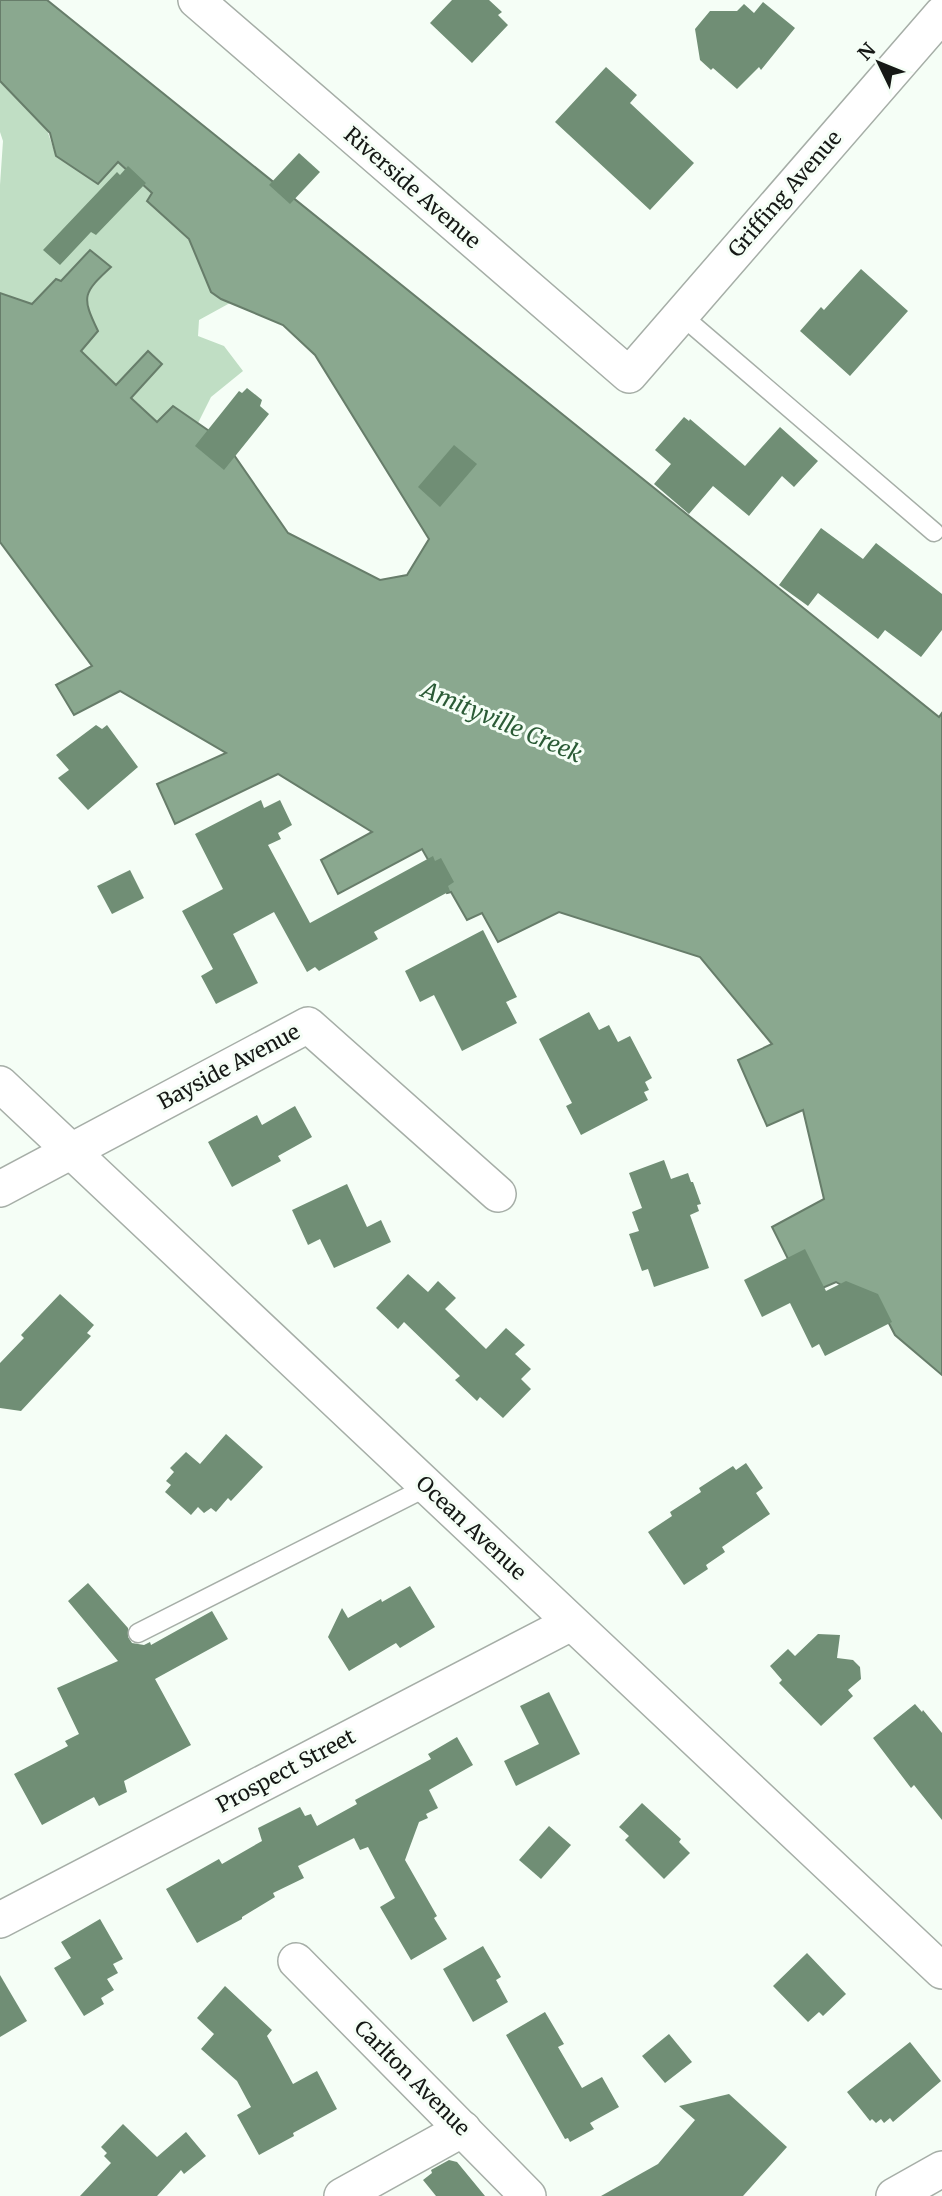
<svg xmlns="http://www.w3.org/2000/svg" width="942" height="2196" font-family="Merriweather,serif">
  <rect width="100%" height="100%" fill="#f5fef6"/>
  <path fill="#c0dec4" d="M 0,81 L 47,130 L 56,156 L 118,162 L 153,193 L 147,201 L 189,238 L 211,292 L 230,303 L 199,320 L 198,336 L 224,346 L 243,371 L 211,397 L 198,423 L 173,406 L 157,423 L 131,398 L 162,364 L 148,352 L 116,385 L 80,351 L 98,331 C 81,297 83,293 111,267 L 90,250 L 61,282 L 55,279 L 32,304 L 0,293 L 0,185 L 3,141 L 0,132 Z"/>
  <path fill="#8aa88f" stroke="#677d6a" stroke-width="2" d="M 0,0 L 47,0 L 939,717 L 942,713 L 942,1375 L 895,1335 L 881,1308 L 836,1282 L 820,1289 L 789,1261 L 772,1227 L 824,1199 L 803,1110 L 767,1126 L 738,1060 L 772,1044 L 700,957 L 559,912 L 498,942 L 482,913 L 467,920 L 451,892 L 447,893 L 422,849 L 338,894 L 321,860 L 372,832 L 278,774 L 175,824 L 157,784 L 226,753 L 120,691 L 74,715 L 56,685 L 92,666 L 0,542 L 0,293 L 32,304 L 56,279 L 61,281 L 90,250 L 111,267 C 83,293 81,296 98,331 L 81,351 L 116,385 L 148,351 L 162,364 L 131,398 L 157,422 L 173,406 L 225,442 L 288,533 L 380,580 L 407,575 L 429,539 L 315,355 L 283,325 L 221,299 L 211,292 L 189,239 L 147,201 L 152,193 L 118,162 L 98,184 L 56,156 L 50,133 L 0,81 Z"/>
  <g fill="#708e75">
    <path d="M 452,0 L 489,0 L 502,12 L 498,15 L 508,25 L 472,63 L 430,23 Z"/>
    <path d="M 763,2 L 795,28 L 761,70 L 759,67 L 737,89 L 713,68 L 711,70 L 700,60 L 695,29 L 710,11 L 737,11 L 744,4 L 754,13 Z"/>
    <path d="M 606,67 L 637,95 L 630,103 L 694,163 L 650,210 L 555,122 Z"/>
    <path d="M 299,153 L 320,172 L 290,204 L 269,185 Z"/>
    <path d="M 128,166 L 146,183 L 96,235 L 91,232 L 60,265 L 43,250 L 117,172 L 120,175 Z"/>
    <path d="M 861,269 L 908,311 L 850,376 L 800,331 L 821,307 L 824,310 Z"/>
    <path d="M 247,388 L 262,400 L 260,406 L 269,414 L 224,470 L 195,446 L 239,391 L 242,393 Z"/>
    <path d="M 684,417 L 689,421 L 690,419 L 745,466 L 780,427 L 818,461 L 794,487 L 782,476 L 749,516 L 713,486 L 689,514 L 654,484 L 671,464 L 655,450 Z"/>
    <path d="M 454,445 L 477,464 L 440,507 L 418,487 Z"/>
    <path d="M 821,528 L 863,559 L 876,543 L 942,594 L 942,630 L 921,657 L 885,630 L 878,639 L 818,593 L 808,606 L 779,585 Z"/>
    <path d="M 96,725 L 102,729 L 107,725 L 138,767 L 88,810 L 58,778 L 69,770 L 56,755 Z"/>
    <path d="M 261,800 L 264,808 L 280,800 L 292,825 L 278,833 L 281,839 L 268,845 L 310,923 L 433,856 L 435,861 L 441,858 L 454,882 L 448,886 L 450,891 L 374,932 L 378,939 L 319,971 L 315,967 L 307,972 L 274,912 L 233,934 L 258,983 L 216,1004 L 201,976 L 213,969 L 182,911 L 223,889 L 195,834 Z"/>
    <path d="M 130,870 L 144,898 L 112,914 L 97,886 Z"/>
    <path d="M 483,930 L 517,997 L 506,1002 L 517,1023 L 462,1051 L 434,995 L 420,1002 L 405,971 Z"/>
    <path d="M 589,1012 L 599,1030 L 609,1025 L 618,1042 L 630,1036 L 652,1078 L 645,1082 L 649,1090 L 644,1092 L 648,1100 L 581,1135 L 566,1106 L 572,1103 L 539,1039 Z"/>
    <path d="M 295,1106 L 312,1137 L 278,1156 L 281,1161 L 232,1187 L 208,1142 L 257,1115 L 262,1125 Z"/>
    <path d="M 664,1160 L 671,1179 L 688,1173 L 691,1182 L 693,1182 L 701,1204 L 697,1205 L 699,1211 L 690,1215 L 709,1268 L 654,1287 L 648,1269 L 642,1271 L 629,1234 L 639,1231 L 632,1212 L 642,1208 L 629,1173 Z"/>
    <path d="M 347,1184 L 367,1227 L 381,1220 L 391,1242 L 334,1268 L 320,1239 L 308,1245 L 292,1210 Z"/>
    <path d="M 805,1249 L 826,1291 L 846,1281 L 878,1294 L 892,1322 L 825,1356 L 819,1344 L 812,1348 L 790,1303 L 762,1317 L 744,1280 Z"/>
    <path d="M 408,1274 L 428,1292 L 438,1281 L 456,1298 L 445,1309 L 486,1349 L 506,1328 L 525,1345 L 515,1354 L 531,1369 L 521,1379 L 531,1389 L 503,1418 L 480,1397 L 477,1401 L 455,1380 L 460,1376 L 404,1322 L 398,1329 L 376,1308 Z"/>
    <path d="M 60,1294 L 94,1325 L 87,1333 L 91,1336 L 21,1411 L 0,1408 L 0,1363 L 24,1338 L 21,1335 Z"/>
    <path d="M 226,1434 L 263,1467 L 231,1501 L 228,1498 L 216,1512 L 211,1508 L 204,1513 L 198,1507 L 191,1515 L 165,1492 L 171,1485 L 166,1481 L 174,1472 L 170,1468 L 186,1452 L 200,1464 Z"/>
    <path d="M 746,1463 L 763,1488 L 756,1493 L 770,1514 L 722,1547 L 725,1552 L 706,1565 L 708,1569 L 684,1585 L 648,1532 L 672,1516 L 670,1512 L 701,1492 L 699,1488 L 733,1466 L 736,1470 Z"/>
    <path d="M 88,1583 L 128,1628 L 128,1637 L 132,1643 L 144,1645 L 150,1642 L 151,1645 L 212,1611 L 228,1639 L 155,1679 L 191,1745 L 124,1781 L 127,1792 L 99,1806 L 94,1797 L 42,1825 L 14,1774 L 68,1746 L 65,1741 L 79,1734 L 57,1688 L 118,1661 L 68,1601 Z"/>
    <path d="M 410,1586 L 435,1627 L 400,1648 L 396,1643 L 349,1671 L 328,1637 L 342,1608 L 348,1618 L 381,1599 L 382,1602 Z"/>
    <path d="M 818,1634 L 840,1635 L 837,1658 L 853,1660 L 860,1667 L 861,1679 L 848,1690 L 853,1696 L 821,1726 L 779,1683 L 782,1680 L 770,1666 L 788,1649 L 795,1656 Z"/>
    <path d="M 549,1692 L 580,1754 L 516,1786 L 504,1761 L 539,1744 L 520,1706 Z"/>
    <path d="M 915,1704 L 922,1712 L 923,1710 L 942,1733 L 942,1820 L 914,1785 L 911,1788 L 873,1738 Z"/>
    <path d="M 457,1737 L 473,1765 L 429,1790 L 438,1808 L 426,1814 L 428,1818 L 419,1822 L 405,1860 L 437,1916 L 434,1918 L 447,1939 L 411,1960 L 380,1907 L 395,1898 L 368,1847 L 360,1850 L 354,1838 L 298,1866 L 304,1878 L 273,1893 L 275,1897 L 242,1917 L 242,1919 L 197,1943 L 166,1889 L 219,1859 L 222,1864 L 262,1841 L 258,1828 L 300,1807 L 305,1816 L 311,1814 L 317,1826 L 357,1804 L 355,1800 L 431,1759 L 428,1754 Z"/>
    <path d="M 642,1803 L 681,1839 L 679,1842 L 690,1853 L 664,1879 L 625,1840 L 629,1836 L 619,1827 Z"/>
    <path d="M 549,1826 L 571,1845 L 541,1879 L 519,1860 Z"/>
    <path d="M 100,1919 L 123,1959 L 113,1964 L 118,1973 L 107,1979 L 114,1990 L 101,1998 L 104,2004 L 84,2016 L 54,1968 L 71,1958 L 61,1942 Z"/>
    <path d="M 483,1946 L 501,1977 L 496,1980 L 508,2002 L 473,2022 L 443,1969 Z"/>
    <path d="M 807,1953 L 846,1994 L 823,2016 L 819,2012 L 808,2022 L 773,1986 Z"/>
    <path d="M 0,1975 L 27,2021 L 0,2037 Z"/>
    <path d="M 225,1986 L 272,2030 L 267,2036 L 293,2084 L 317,2071 L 337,2109 L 293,2133 L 294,2136 L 259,2155 L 237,2115 L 251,2107 L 237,2081 L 201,2049 L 214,2034 L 197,2018 Z"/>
    <path d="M 545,2012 L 564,2044 L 558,2047 L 582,2088 L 602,2077 L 619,2107 L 590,2123 L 594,2129 L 570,2142 L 568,2138 L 565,2139 L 506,2035 Z"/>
    <path d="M 669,2034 L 692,2062 L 665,2083 L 642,2056 Z"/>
    <path d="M 910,2042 L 941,2081 L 893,2122 L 890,2118 L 884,2123 L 881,2119 L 876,2123 L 872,2119 L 870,2121 L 847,2092 Z"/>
    <path d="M 729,2094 L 787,2147 L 743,2196 L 601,2196 L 658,2164 L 695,2120 L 679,2106 Z"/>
    <path d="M 123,2124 L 157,2157 L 186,2132 L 206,2156 L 184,2174 L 181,2170 L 157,2196 L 80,2196 L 111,2163 L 104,2156 L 107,2153 L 101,2147 Z"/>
    <path d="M 449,2160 L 457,2162 L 485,2196 L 436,2196 L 423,2180 L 432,2173 L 431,2170 Z"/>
  </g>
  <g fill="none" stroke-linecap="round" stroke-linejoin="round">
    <defs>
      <g id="service">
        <path d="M 681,315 L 934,532"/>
        <path d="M 138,1633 L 427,1487"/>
      </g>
      <g id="minor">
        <path d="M 196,0 L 629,375 L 942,14"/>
        <path d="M 0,1084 L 942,1971"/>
        <path d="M 0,1189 L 308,1025 L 498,1194"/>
        <path d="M 0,1920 L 571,1623"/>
        <path d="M 296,1961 L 528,2196"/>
        <path d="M 342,2196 L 463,2129"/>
        <path d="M 894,2196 L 942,2169"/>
      </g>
    </defs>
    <use href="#service" stroke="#a6aea7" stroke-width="21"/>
    <use href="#minor" stroke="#a6aea7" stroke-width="38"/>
    <use href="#service" stroke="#fff" stroke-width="18"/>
    <use href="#minor" stroke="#fff" stroke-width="35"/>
  </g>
  <g text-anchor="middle" stroke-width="6" stroke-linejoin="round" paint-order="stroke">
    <g font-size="21" fill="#151815" stroke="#f5fef6">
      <text transform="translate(412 188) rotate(41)" y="7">Riverside Avenue</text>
      <text transform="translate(785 194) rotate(-49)" y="7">Griffing Avenue</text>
      <text transform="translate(229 1067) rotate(-28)" y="7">Bayside Avenue</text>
      <text transform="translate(471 1528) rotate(43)" y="7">Ocean Avenue</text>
      <text transform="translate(286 1771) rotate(-28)" y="7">Prospect Street</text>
      <text transform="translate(412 2078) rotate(45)" y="7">Carlton Avenue</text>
    </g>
    <g font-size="23" font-style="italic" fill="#2b5b36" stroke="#f5fef6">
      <text transform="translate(502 722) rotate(23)" y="8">Amityville Creek</text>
    </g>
  </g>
  <g transform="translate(879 63) rotate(313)" stroke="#f5fef6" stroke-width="5" paint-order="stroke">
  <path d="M0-5L12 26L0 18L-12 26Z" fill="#151815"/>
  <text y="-10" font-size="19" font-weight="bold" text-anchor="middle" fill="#151815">N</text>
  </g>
</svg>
